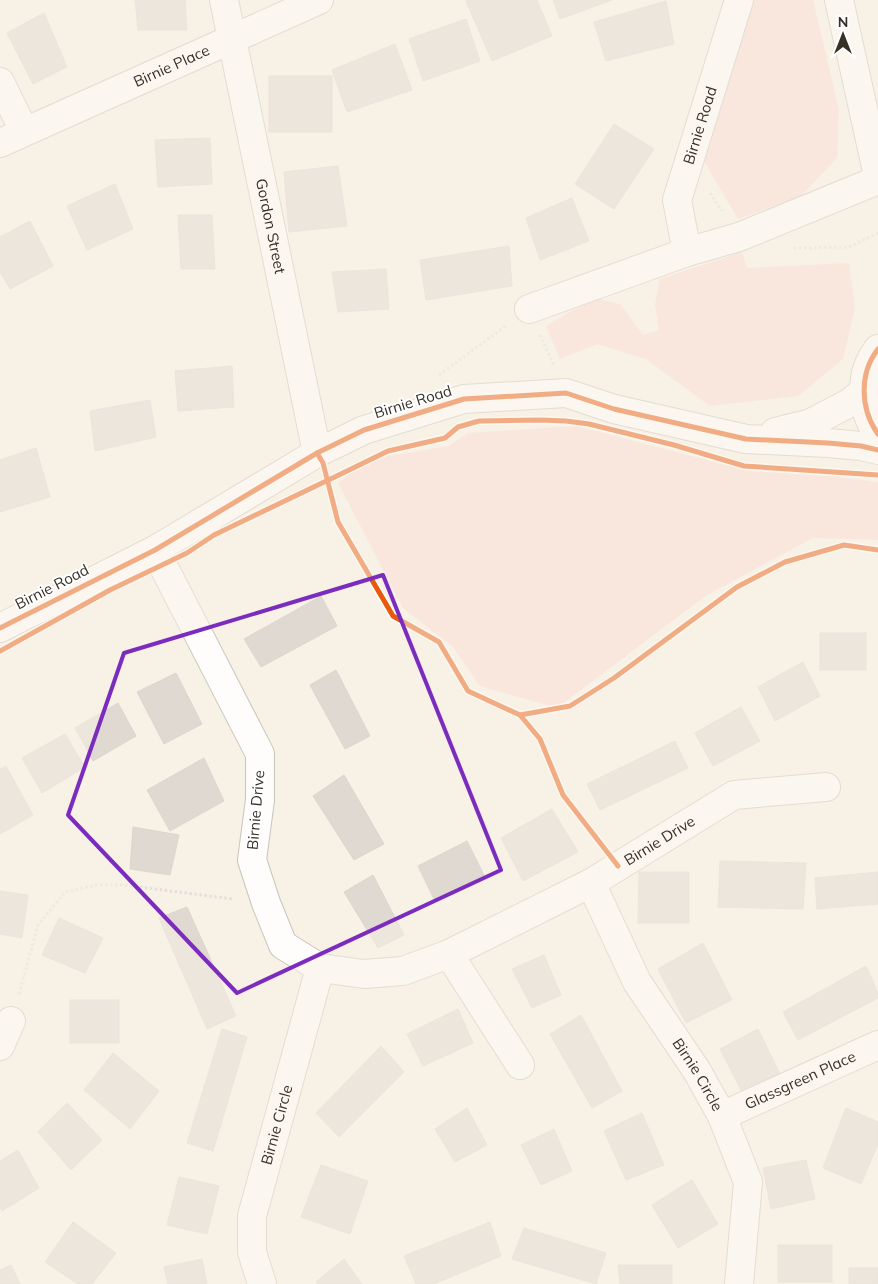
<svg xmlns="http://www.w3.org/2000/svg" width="878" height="1284" font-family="Mulish,sans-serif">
  <rect width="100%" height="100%" fill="#f7f1e6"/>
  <g fill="#fbdbd6">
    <path d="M 754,0 L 813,0 L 839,110 L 837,158 L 801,196 L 738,219 L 704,161 Z"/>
    <path d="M 742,252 L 747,268 L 849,263 L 855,308 L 843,359 L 798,396 L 710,406 L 646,359 L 597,344 L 560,359 L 546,326 L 594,298 L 620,304 L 643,335 L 659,330 L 655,305 L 660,279 Z"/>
    <path d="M 577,426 L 749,471 L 830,476 L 878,482 L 878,540 L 813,538 L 707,595 L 557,708 L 480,686 L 453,647 L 403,608 L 338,483 L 370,459 L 449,446 L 468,433 Z"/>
  </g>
  <g fill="#e0d9d1" stroke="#ddd6ce">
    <path d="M 135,0 L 185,0 L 187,30 L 138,30 Z"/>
    <path d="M 470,0 L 537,0 L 552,36 L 492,61 L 466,1 Z"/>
    <path d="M 553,0 L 612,0 L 560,19 Z"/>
    <path d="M 666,1 L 674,44 L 606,61 L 594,22 Z"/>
    <path d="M 44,13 L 67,67 L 33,84 L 7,33 Z"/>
    <path d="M 466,19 L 480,61 L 423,81 L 409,39 Z"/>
    <path d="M 395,44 L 412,90 L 347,112 L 332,70 Z"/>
    <rect x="269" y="76" width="63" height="56"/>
    <path d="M 614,124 L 654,149 L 614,209 L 575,184 Z"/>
    <path d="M 210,138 L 212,184 L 158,187 L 155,140 Z"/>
    <path d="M 338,166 L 347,226 L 289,232 L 284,172 Z"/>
    <path d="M 115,184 L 133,229 L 87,250 L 67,206 Z"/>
    <path d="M 572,198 L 589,241 L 540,260 L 526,218 Z"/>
    <path d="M 178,215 L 212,215 L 215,269 L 181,269 Z"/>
    <path d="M 30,221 L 53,266 L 10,289 L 0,272 L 0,237 Z"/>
    <path d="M 509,246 L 512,286 L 426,300 L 420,260 Z"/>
    <path d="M 386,269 L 389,309 L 338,312 L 332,272 Z"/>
    <path d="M 232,366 L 234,407 L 178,411 L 175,371 Z"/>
    <path d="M 150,400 L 156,437 L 95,451 L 90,411 Z"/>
    <path d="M 36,448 L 50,497 L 0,512 L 0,460 Z"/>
    <path d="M 321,596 L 337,626 L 261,667 L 244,639 Z"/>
    <rect x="820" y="633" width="46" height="37"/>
    <path d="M 803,662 L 820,696 L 775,721 L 758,687 Z"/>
    <path d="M 336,670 L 370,736 L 345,749 L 310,685 Z"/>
    <path d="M 176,673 L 202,724 L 164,744 L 137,692 Z"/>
    <path d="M 118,703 L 136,736 L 93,761 L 75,728 Z"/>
    <path d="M 741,707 L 760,741 L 713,766 L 695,733 Z"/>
    <path d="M 65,734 L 85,767 L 42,793 L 22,758 Z"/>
    <path d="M 675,741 L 688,768 L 600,810 L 587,784 Z"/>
    <path d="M 204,758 L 224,801 L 170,831 L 147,790 Z"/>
    <path d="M 6,766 L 33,815 L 0,834 L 0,769 Z"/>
    <path d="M 344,775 L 384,844 L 354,860 L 313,796 Z"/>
    <path d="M 552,809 L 578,852 L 523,881 L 501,838 Z"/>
    <path d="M 133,827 L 179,835 L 170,875 L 130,869 Z"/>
    <path d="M 467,841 L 484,875 L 435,901 L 418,866 Z"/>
    <path d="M 720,861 L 806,863 L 803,909 L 718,907 Z"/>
    <path d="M 639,872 L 689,872 L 689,923 L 638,923 Z"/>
    <path d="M 878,872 L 878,904 L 817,909 L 815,878 Z"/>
    <path d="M 373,875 L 404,935 L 378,948 L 344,892 Z"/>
    <path d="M 0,891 L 28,895 L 22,938 L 0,934 Z"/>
    <path d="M 187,907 L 236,1016 L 207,1029 L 159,918 Z"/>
    <path d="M 59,918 L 103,938 L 85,973 L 42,955 Z"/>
    <path d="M 703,943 L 732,1000 L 686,1023 L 658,969 Z"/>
    <path d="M 544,955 L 561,995 L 532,1008 L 512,969 Z"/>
    <path d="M 866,966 L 878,993 L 878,998 L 798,1040 L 783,1012 Z"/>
    <rect x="70" y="1000" width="49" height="43"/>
    <path d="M 458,1009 L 473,1043 L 423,1066 L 407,1034 Z"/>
    <path d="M 581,1015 L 622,1091 L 592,1108 L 550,1034 Z"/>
    <path d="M 222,1029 L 247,1037 L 213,1151 L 187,1143 Z"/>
    <path d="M 758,1029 L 780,1074 L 743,1094 L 720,1049 Z"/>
    <path d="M 381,1046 L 404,1072 L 339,1137 L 316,1113 Z"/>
    <path d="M 113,1053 L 159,1091 L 130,1129 L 84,1090 Z"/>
    <path d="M 67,1103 L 102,1140 L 71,1170 L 38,1132 Z"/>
    <path d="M 467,1108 L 487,1145 L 455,1162 L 435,1129 Z"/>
    <path d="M 846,1108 L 878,1122 L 878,1144 L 861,1184 L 823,1168 Z"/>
    <path d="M 642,1113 L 664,1165 L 626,1180 L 604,1131 Z"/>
    <path d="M 554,1129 L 572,1171 L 541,1185 L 521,1145 Z"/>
    <path d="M 18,1150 L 39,1188 L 2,1211 L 0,1207 L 0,1161 Z"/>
    <path d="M 806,1160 L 815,1199 L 771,1209 L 763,1168 Z"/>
    <path d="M 321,1165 L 368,1181 L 350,1234 L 301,1217 Z"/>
    <path d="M 179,1177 L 219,1186 L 207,1234 L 167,1225 Z"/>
    <path d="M 692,1180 L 718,1224 L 678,1248 L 652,1205 Z"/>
    <path d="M 73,1222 L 116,1253 L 92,1284 L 78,1284 L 45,1262 Z"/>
    <path d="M 490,1222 L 501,1256 L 434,1284 L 416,1284 L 404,1256 Z"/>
    <path d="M 524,1228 L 606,1253 L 596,1284 L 512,1259 Z"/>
    <rect x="778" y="1245" width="54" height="37"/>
    <path d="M 202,1259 L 207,1284 L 168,1284 L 164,1267 Z"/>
    <path d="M 344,1259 L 362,1284 L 317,1284 L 316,1282 Z"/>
    <path d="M 11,1265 L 20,1284 L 0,1284 L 0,1270 Z"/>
    <path d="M 618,1265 L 672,1265 L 672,1284 L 620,1284 Z"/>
    <rect x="849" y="1268" width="29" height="16"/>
  </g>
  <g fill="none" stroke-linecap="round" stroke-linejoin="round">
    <defs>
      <g id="minor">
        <path id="s1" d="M 224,0 L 317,453"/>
        <path d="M 0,82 L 24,131"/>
        <path id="s2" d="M 0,143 L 319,0"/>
        <path id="s3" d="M 687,252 L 677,200 L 739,0"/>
        <path d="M 529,309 L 687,252 L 739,237 L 878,180"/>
        <path d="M 775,432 L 811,423 L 851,402 L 865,390"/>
        <path id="s4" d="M 155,550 L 260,754 L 260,800 L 252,860 L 266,903 L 283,945 L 320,968 L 364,974 L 403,971 L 449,954 L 591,883 L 734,795 L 826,787"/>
        <path d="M 0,628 L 155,550 L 317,453 L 364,430 L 464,399 L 566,393 L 614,409 L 746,439 L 828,443 L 861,446 L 878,450"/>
        <path id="s5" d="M 591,883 L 637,982 L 697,1071 L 722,1116 L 748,1182 L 739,1284"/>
        <path d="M 449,954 L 520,1065"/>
        <path d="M 0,1046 L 11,1021"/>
        <path id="s6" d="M 722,1116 L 878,1045"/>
        <path id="s7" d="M 262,1284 L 252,1252 L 252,1216 L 320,968"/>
      </g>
      <g id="major">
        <path d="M 839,0 L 878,176"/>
        <path d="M 878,349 C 859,373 860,409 878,434"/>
      </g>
    </defs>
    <use href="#minor" stroke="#cac5bb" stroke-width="30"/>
    <use href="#major" stroke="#cac5bb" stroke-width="30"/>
    <g stroke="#e2e0dd" stroke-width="3" stroke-dasharray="2.5 2.5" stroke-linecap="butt">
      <path d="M 710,193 L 722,211"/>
      <path d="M 794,248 L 849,247 L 878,233"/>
      <path d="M 540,335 L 554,366"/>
      <path d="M 439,375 L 507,325"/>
      <path d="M 19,994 L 38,925 L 65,892 L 96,885 L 124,885 L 233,899"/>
    </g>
    <use href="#minor" stroke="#fefdfb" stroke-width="28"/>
    <use href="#major" stroke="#fefdfb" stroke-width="28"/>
    <defs>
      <g id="cycleway">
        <path d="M 878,349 C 859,373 860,409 878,434"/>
        <path d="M 317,453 L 323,463 L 338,522 L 393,616 L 439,642 L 468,691 L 520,715 L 540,739 L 563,795 L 618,866"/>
        <path d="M 0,628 L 155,550 L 317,453 L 364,430 L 464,399 L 566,393 L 614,409 L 746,439 L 828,443 L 861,446 L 878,450"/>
        <path d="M 0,651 L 110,590 L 187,553 L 214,535 L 347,471 L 388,451 L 445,438 L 458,427 L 479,421 L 540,420 L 566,421 L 589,424 L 674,445 L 744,466 L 878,475"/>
        <path d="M 520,715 L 570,706 L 614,678 L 737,587 L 785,562 L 844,545 L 878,550"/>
      </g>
    </defs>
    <use href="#cycleway" stroke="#fff" stroke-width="8"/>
    <use href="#cycleway" stroke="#e8590c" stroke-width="5"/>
  </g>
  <path d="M0 0H878V1284H0ZM 383,575 L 501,870 L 237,993 L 68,815 L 124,653 Z" fill="#f7f1e6" fill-opacity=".55" fill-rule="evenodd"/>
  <path fill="none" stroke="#7b2cbf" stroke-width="4" stroke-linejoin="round" d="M 383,575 L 501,870 L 237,993 L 68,815 L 124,653 Z"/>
  <g text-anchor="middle" stroke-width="4" stroke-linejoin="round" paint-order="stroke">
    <g font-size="15" fill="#363027" stroke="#fff">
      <text dy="5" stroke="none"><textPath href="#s2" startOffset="188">Birnie Place</textPath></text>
      <text dy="5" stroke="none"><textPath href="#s3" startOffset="131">Birnie Road</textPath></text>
      <text dy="5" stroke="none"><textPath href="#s1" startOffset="231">Gordon Street</textPath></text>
      <text transform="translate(413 402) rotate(-17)" y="5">Birnie Road</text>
      <text transform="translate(52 587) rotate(-27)" y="5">Birnie Road</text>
      <text transform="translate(256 810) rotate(-85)" y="5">Birnie Drive</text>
      <text dy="5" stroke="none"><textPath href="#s4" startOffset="842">Birnie Drive</textPath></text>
      <text dy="5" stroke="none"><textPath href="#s5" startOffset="220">Birnie Circle</textPath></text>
      <text dy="5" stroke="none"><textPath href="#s6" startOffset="86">Glassgreen Place</textPath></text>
      <text dy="5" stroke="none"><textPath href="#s7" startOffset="164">Birnie Circle</textPath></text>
    </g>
  </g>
  <g transform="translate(843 35)" stroke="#ffffff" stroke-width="4" paint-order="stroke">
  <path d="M0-4L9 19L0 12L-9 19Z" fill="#363027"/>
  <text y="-8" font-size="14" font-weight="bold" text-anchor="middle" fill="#363027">N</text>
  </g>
</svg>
